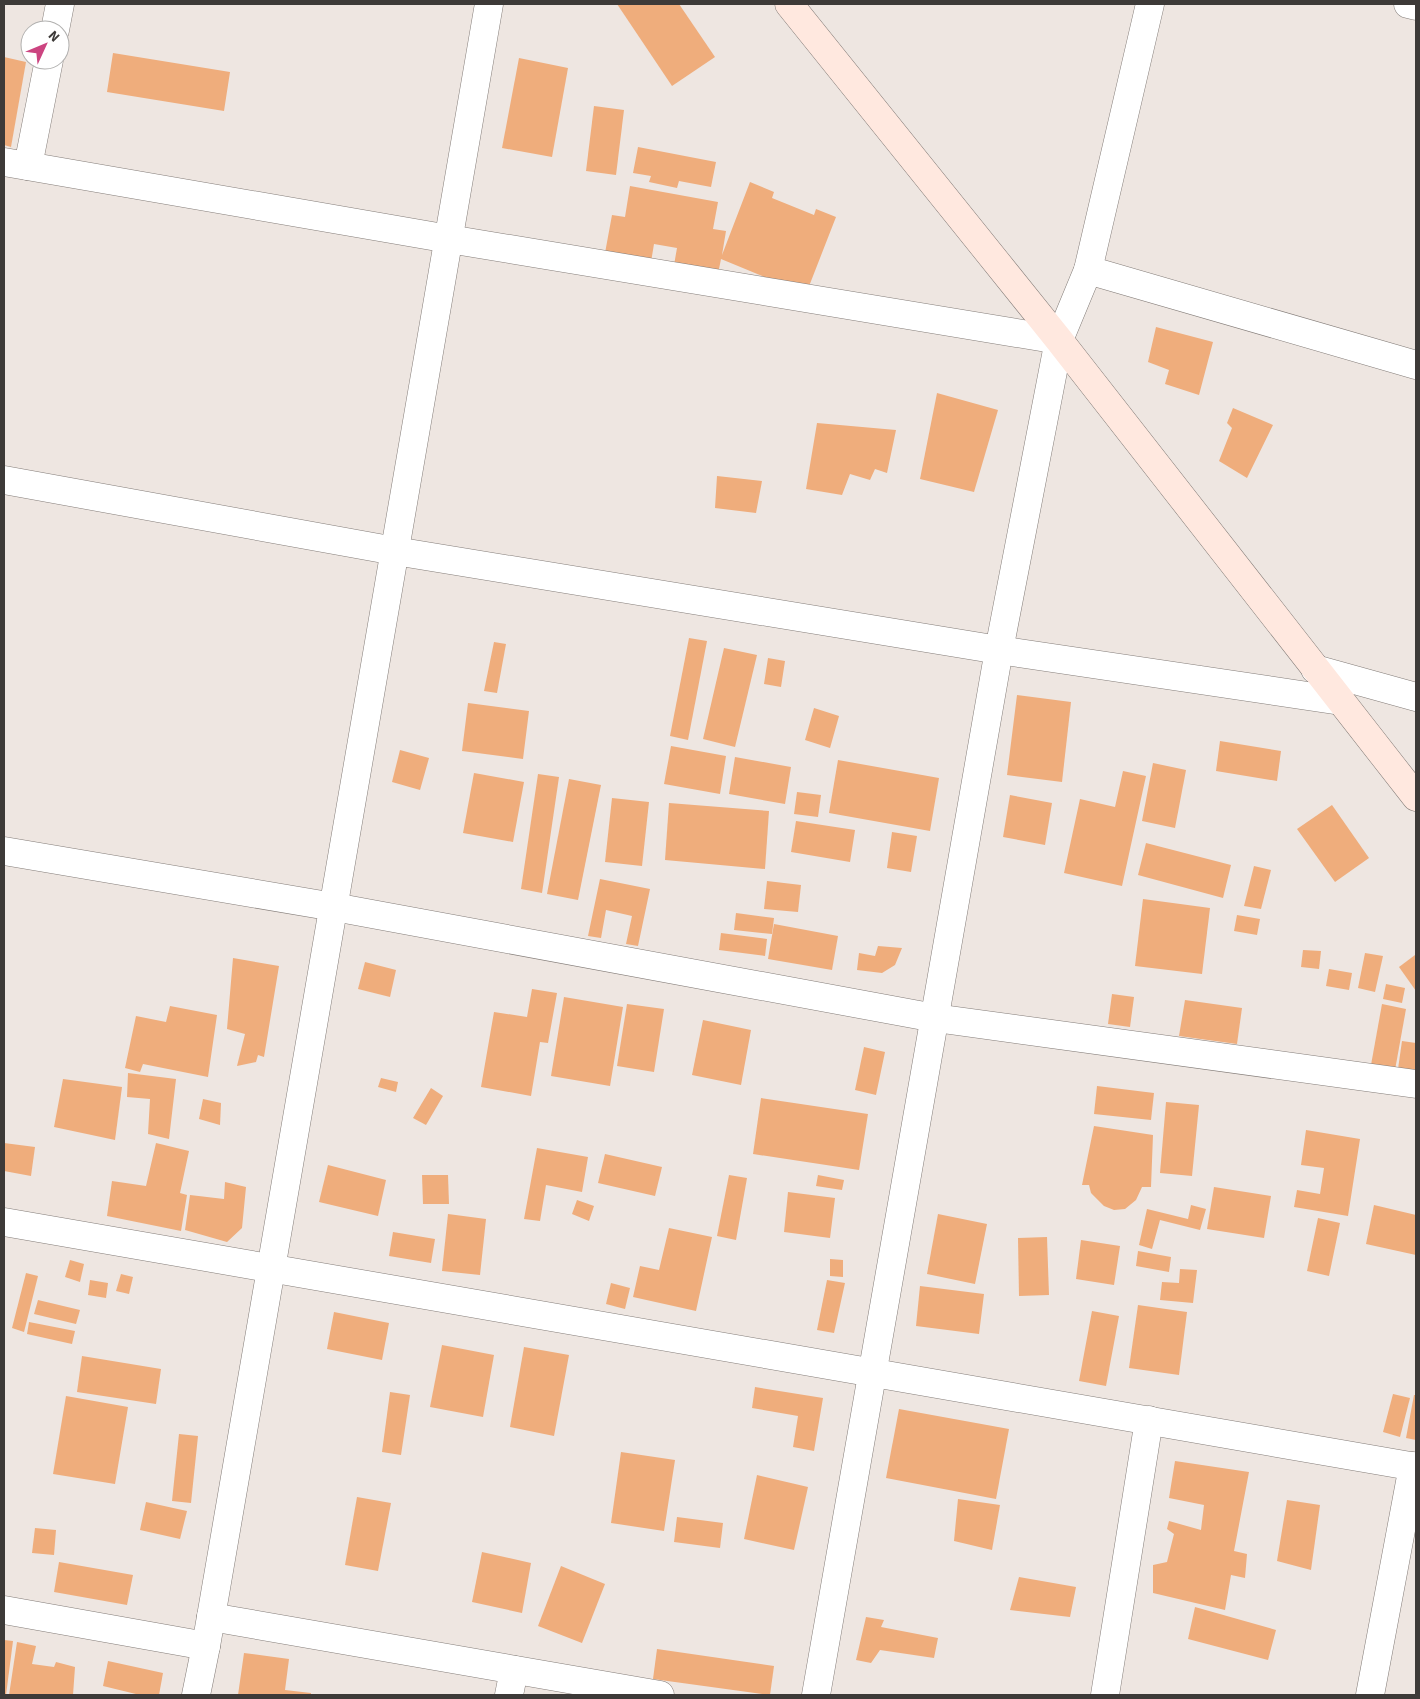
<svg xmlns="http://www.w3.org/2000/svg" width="1420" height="1699" font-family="'Source Sans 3',sans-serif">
  <rect width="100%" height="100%" fill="#eee6e1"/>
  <g fill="#efad7c">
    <path d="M 617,4 L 679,4 L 715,57 L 672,86 Z"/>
    <path d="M 113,53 L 230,72 L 224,111 L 107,92 Z"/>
    <path d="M 4,57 L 26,62 L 11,147 L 4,145 Z"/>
    <path d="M 519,58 L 568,68 L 552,157 L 502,148 Z"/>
    <path d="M 594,106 L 624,110 L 616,175 L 586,171 Z"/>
    <path d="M 638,147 L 716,162 L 711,187 L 679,181 L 677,188 L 649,182 L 651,176 L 633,173 Z"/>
    <path d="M 750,182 L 774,192 L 772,198 L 814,215 L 816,209 L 836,217 L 806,294 L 721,259 L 718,274 L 674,265 L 677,248 L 654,244 L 651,262 L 605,253 L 612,215 L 625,217 L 630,186 L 718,202 L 713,229 L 726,231 L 722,255 Z"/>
    <path d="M 1156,327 L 1213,342 L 1199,395 L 1165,384 L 1169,370 L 1148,362 Z"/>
    <path d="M 937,393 L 998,410 L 974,492 L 920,479 Z"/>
    <path d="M 1233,408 L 1273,425 L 1247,478 L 1219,461 L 1232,428 L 1227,423 Z"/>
    <path d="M 817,423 L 896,430 L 887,473 L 875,469 L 870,480 L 850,474 L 842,495 L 806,489 Z"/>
    <path d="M 717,476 L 762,481 L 756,513 L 715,508 Z"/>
    <path d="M 689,638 L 707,641 L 688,740 L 670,736 Z"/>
    <path d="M 494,642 L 506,644 L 497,693 L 484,691 Z"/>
    <path d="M 724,648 L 757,655 L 735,747 L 703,739 Z"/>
    <path d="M 768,658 L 785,661 L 781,687 L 764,684 Z"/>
    <path d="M 1017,695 L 1071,702 L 1062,782 L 1007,775 Z"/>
    <path d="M 468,703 L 529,711 L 523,759 L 462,751 Z"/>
    <path d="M 814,708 L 839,716 L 830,748 L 805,740 Z"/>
    <path d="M 1220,741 L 1281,751 L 1277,781 L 1216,771 Z"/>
    <path d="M 671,746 L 726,756 L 720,794 L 664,784 Z"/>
    <path d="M 400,750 L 429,758 L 420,790 L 392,782 Z"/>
    <path d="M 735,757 L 791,767 L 785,804 L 729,794 Z"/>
    <path d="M 838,760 L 939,778 L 930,831 L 829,813 Z"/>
    <path d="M 1153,763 L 1186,770 L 1175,828 L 1142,821 Z"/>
    <path d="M 1123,771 L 1146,776 L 1122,886 L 1064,873 L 1080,799 L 1115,807 Z"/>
    <path d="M 474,773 L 524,782 L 513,842 L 463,833 Z"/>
    <path d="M 538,774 L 559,777 L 542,893 L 521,889 Z"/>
    <path d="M 569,779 L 601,785 L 578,900 L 547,894 Z"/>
    <path d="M 797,792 L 821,795 L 818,817 L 794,814 Z"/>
    <path d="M 1010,795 L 1052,803 L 1045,845 L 1003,837 Z"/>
    <path d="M 612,798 L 649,802 L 642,866 L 605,862 Z"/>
    <path d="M 669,803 L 769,811 L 765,869 L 665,860 Z"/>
    <path d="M 1332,805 L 1369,858 L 1335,882 L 1297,829 Z"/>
    <path d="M 796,821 L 855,830 L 850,862 L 791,852 Z"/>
    <path d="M 892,832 L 917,836 L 911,872 L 887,868 Z"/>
    <path d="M 1146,843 L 1231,865 L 1223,898 L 1138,875 Z"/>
    <path d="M 1254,866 L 1271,870 L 1261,909 L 1244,906 Z"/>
    <path d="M 600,879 L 650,889 L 638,946 L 626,944 L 632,916 L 606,910 L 601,938 L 588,936 Z"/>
    <path d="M 767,881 L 801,885 L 798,912 L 764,909 Z"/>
    <path d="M 1143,899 L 1210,908 L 1202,974 L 1135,966 Z"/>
    <path d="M 736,913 L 774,918 L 772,934 L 734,930 Z"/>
    <path d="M 1237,915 L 1260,919 L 1257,935 L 1234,931 Z"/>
    <path d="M 774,924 L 838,936 L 832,970 L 768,959 Z"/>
    <path d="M 721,933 L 767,939 L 765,956 L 719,950 Z"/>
    <path d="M 878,946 L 902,948 L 895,965 L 882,973 L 857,970 L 859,953 L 875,956 Z"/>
    <path d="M 1303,950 L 1321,951 L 1319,969 L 1301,967 Z"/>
    <path d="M 1365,953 L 1383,956 L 1375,992 L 1358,988 Z"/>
    <path d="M 1415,955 L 1416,956 L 1416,991 L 1399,967 Z"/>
    <path d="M 233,958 L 279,966 L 264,1057 L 258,1055 L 256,1062 L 237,1066 L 245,1034 L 227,1029 Z"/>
    <path d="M 365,962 L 396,970 L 390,997 L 358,989 Z"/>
    <path d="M 1329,969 L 1352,973 L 1349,990 L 1326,986 Z"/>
    <path d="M 1386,984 L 1405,988 L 1402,1003 L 1383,999 Z"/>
    <path d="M 532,989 L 557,993 L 548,1043 L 540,1042 L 531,1096 L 481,1087 L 494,1012 L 527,1017 Z"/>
    <path d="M 1112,994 L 1134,997 L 1130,1027 L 1108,1024 Z"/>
    <path d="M 564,997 L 623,1007 L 610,1086 L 551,1076 Z"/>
    <path d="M 1185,1000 L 1242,1008 L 1237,1044 L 1179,1036 Z"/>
    <path d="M 627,1004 L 664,1009 L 654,1072 L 617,1066 Z"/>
    <path d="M 1382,1004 L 1406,1009 L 1395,1070 L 1371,1065 Z"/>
    <path d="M 170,1006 L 217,1015 L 208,1077 L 143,1064 L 140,1072 L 125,1068 L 136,1016 L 166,1022 Z"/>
    <path d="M 703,1020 L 751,1030 L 741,1085 L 692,1075 Z"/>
    <path d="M 1402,1041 L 1416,1043 L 1416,1072 L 1398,1069 Z"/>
    <path d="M 864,1047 L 885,1052 L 876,1095 L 855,1090 Z"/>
    <path d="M 128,1073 L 176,1079 L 169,1139 L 148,1134 L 150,1099 L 127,1097 Z"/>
    <path d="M 381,1078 L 398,1082 L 396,1092 L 378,1087 Z"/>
    <path d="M 63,1079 L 122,1087 L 115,1140 L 54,1127 Z"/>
    <path d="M 1097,1086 L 1154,1093 L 1151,1120 L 1094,1114 Z"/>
    <path d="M 431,1088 L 443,1096 L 426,1125 L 413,1118 Z"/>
    <path d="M 761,1098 L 868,1114 L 859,1170 L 753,1154 Z"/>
    <path d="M 203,1099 L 221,1103 L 220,1125 L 199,1119 Z"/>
    <path d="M 1166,1102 L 1199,1105 L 1192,1176 L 1160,1173 Z"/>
    <path d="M 1094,1126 L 1153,1135 L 1151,1187 L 1142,1187 L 1136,1200 L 1125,1209 L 1114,1210 L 1104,1206 L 1091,1193 L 1089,1185 L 1082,1185 Z"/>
    <path d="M 1306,1130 L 1360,1139 L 1348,1216 L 1294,1207 L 1297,1190 L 1320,1194 L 1324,1168 L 1301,1165 Z"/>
    <path d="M 4,1143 L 35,1147 L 31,1176 L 4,1171 Z"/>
    <path d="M 156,1143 L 189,1151 L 180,1193 L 187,1195 L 181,1231 L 107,1216 L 112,1181 L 146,1186 Z"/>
    <path d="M 537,1148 L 588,1157 L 582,1192 L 546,1185 L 540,1221 L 524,1219 Z"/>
    <path d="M 605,1154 L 662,1167 L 655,1196 L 598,1183 Z"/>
    <path d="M 328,1165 L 386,1180 L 378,1216 L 319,1202 Z"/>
    <path d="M 422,1175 L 448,1175 L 449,1204 L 423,1204 Z"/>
    <path d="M 729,1175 L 747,1178 L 736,1240 L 717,1236 Z"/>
    <path d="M 818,1175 L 844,1180 L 842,1190 L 816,1186 Z"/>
    <path d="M 225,1182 L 246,1187 L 242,1228 L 227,1242 L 185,1230 L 190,1195 L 224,1199 Z"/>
    <path d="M 1214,1187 L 1271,1196 L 1264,1238 L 1207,1229 Z"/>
    <path d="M 788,1192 L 835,1198 L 830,1238 L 784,1232 Z"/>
    <path d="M 577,1200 L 594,1206 L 589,1221 L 572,1214 Z"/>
    <path d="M 1191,1205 L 1206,1209 L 1200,1230 L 1160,1220 L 1152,1249 L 1139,1245 L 1147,1209 L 1188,1219 Z"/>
    <path d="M 1374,1205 L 1416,1215 L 1416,1255 L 1366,1244 Z"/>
    <path d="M 448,1214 L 486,1219 L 480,1275 L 442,1271 Z"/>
    <path d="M 938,1214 L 987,1224 L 975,1284 L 927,1274 Z"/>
    <path d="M 1318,1218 L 1340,1223 L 1329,1276 L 1307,1271 Z"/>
    <path d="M 669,1228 L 712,1237 L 696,1311 L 633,1297 L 640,1266 L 659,1270 Z"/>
    <path d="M 393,1232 L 435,1239 L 431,1263 L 389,1256 Z"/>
    <path d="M 1047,1237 L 1049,1295 L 1019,1296 L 1018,1238 Z"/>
    <path d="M 1081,1240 L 1120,1246 L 1114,1285 L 1076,1279 Z"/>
    <path d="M 1138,1251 L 1171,1257 L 1169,1272 L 1136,1266 Z"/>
    <path d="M 830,1259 L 843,1260 L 843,1277 L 830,1276 Z"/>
    <path d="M 70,1260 L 84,1264 L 80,1282 L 65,1277 Z"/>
    <path d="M 1180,1269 L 1197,1270 L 1193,1303 L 1160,1300 L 1162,1282 L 1179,1283 Z"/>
    <path d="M 26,1273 L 38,1276 L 24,1332 L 12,1328 Z"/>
    <path d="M 121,1274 L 133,1277 L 129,1294 L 116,1291 Z"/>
    <path d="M 90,1280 L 108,1283 L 106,1298 L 88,1295 Z"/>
    <path d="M 827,1280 L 845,1283 L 834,1333 L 817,1330 Z"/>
    <path d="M 611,1283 L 630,1288 L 625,1309 L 606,1304 Z"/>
    <path d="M 920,1286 L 984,1294 L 979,1334 L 916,1326 Z"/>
    <path d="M 38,1300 L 80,1310 L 76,1324 L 34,1314 Z"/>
    <path d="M 1138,1305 L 1187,1312 L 1179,1375 L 1129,1368 Z"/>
    <path d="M 1092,1311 L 1119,1316 L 1106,1386 L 1079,1381 Z"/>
    <path d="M 334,1312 L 389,1323 L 382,1360 L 327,1349 Z"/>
    <path d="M 29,1322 L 75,1331 L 72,1344 L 27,1334 Z"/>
    <path d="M 442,1345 L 494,1355 L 483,1417 L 430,1407 Z"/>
    <path d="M 524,1347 L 569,1355 L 554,1436 L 510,1427 Z"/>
    <path d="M 82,1356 L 161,1369 L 156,1404 L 77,1392 Z"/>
    <path d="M 755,1387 L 823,1398 L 814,1451 L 793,1447 L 798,1416 L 752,1408 Z"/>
    <path d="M 390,1392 L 410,1395 L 401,1455 L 382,1452 Z"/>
    <path d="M 1393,1394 L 1410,1398 L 1400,1437 L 1383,1432 Z"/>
    <path d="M 1414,1395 L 1416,1395 L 1416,1440 L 1406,1438 Z"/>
    <path d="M 66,1396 L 128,1407 L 115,1484 L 53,1474 Z"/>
    <path d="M 899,1409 L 1009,1429 L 996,1499 L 886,1478 Z"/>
    <path d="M 179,1434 L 198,1436 L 191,1503 L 172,1501 Z"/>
    <path d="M 621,1452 L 675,1460 L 664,1531 L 611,1523 Z"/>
    <path d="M 1175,1461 L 1249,1472 L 1234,1551 L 1247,1554 L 1245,1578 L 1231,1575 L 1225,1610 L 1153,1593 L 1153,1565 L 1167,1562 L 1174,1534 L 1167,1529 L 1169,1521 L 1201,1530 L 1204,1505 L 1169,1498 Z"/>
    <path d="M 757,1475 L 808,1487 L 794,1550 L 744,1539 Z"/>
    <path d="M 357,1497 L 391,1503 L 378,1571 L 345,1565 Z"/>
    <path d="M 958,1499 L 1000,1505 L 992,1550 L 954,1541 Z"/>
    <path d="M 1287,1500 L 1320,1505 L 1311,1570 L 1277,1561 Z"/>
    <path d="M 146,1502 L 187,1511 L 180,1539 L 140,1530 Z"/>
    <path d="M 677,1517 L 723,1523 L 720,1548 L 674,1542 Z"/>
    <path d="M 35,1528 L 56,1530 L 54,1555 L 32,1553 Z"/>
    <path d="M 482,1552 L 531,1563 L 522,1613 L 472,1602 Z"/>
    <path d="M 59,1562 L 133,1575 L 127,1605 L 54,1592 Z"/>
    <path d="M 561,1566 L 605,1584 L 582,1643 L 538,1626 Z"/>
    <path d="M 1019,1577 L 1076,1587 L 1070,1617 L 1010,1610 Z"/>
    <path d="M 1195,1607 L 1276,1630 L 1268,1660 L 1188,1639 Z"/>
    <path d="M 866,1617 L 884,1620 L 881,1627 L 938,1638 L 934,1658 L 880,1650 L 871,1663 L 856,1660 Z"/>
    <path d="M 4,1640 L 13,1641 L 6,1695 L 4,1695 Z"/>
    <path d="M 17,1642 L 36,1646 L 32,1664 L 54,1667 L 56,1662 L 75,1667 L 73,1695 L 9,1695 Z"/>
    <path d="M 657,1649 L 774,1666 L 770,1695 L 653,1679 Z"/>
    <path d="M 244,1653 L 289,1659 L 285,1690 L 311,1693 L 311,1695 L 238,1695 Z"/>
    <path d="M 108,1661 L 163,1673 L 159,1695 L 140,1695 L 103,1686 Z"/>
  </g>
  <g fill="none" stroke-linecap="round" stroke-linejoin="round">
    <defs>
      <g id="street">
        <path d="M 1408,4 L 1416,6"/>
        <path d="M 55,30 L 60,4"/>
        <path d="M 4,162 L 449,239 L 1059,340"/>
        <path d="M 28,166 L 49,60"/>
        <path d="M 1088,270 L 1416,365"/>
        <path d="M 4,480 L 395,551 L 999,650 L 1341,701"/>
        <path d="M 1315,669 L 1416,697"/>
        <path d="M 4,851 L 334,907 L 935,1018 L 1416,1084"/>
        <path d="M 4,1222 L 1416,1467"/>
        <path d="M 4,1610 L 206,1646"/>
        <path d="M 211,1617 L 660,1695"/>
        <path d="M 196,1695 L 206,1646 L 489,4"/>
        <path d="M 509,1695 L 514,1670"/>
        <path d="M 816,1695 L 999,650 L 1059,340 L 1088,270 L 1150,4"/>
        <path d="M 1105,1695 L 1149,1420"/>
        <path d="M 1370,1695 L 1413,1466"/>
      </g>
      <path id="secondary" d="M 789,4 L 1059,340 L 1416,797"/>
    </defs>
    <use href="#street" stroke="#847d79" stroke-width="29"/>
    <use href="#secondary" stroke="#847d79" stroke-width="29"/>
    <use href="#street" stroke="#fff" stroke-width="28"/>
    <use href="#secondary" stroke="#ffe8df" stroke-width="28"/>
  </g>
  <rect width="1420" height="1699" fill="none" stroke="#3d3a38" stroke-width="10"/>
  <g transform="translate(45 45) rotate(46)"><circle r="24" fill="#ffffff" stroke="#b1b0af"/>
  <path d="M0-4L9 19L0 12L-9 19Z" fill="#cc4480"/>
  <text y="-8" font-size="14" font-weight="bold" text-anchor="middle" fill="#3d3a38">N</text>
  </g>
</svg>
